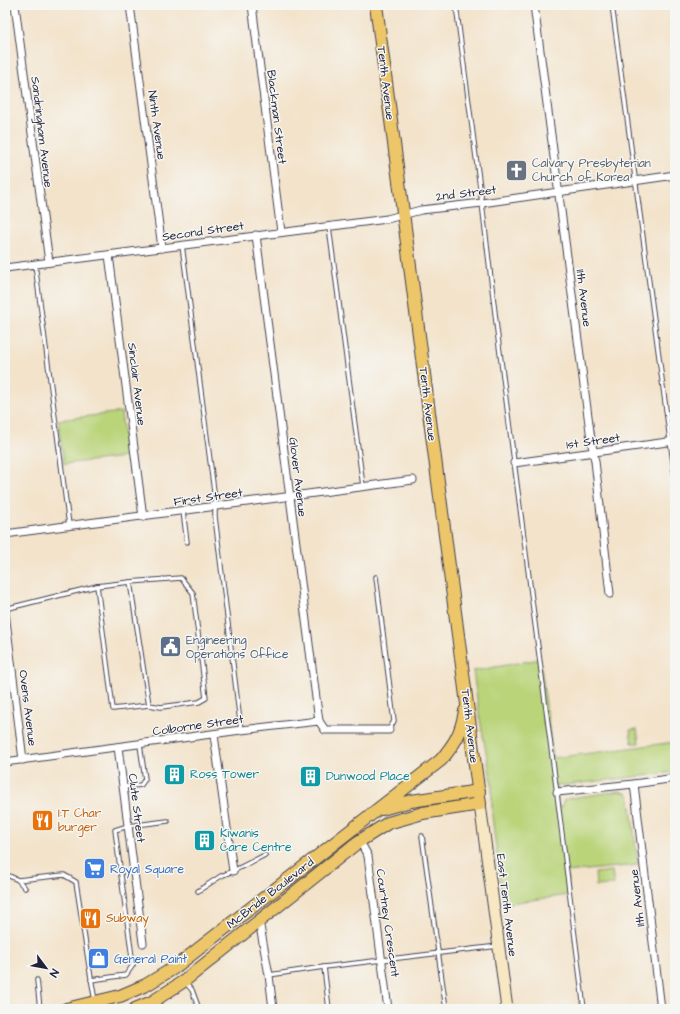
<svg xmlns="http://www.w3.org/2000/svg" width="680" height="1014" font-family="'Architects Daughter',sans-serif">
  <rect width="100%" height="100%" fill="#f6f6f2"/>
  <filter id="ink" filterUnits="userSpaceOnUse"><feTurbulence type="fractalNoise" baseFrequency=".025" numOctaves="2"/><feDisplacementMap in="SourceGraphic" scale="8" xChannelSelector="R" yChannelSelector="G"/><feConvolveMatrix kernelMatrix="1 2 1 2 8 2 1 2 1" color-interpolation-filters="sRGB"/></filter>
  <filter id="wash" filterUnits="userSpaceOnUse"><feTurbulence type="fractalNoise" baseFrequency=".012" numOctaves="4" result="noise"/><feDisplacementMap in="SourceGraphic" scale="16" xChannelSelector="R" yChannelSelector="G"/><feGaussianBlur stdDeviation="0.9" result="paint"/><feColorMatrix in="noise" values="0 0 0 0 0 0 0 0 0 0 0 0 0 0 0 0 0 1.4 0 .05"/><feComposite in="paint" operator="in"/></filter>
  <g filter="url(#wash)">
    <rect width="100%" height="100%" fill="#f3e3cb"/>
    <g fill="#bad47a" stroke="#6e7b5a">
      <path d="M 121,412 L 126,457 L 64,464 L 58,420 Z"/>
      <path d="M 540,659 L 553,758 L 675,742 L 675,772 L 557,786 L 558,807 L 561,807 L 564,800 L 570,798 L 620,791 L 628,794 L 630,800 L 638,865 L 567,872 L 569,895 L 503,904 L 492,816 L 492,784 L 480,720 L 473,671 Z"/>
      <path d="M 637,729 L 639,743 L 632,743 L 630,730 Z"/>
      <path d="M 612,871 L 614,885 L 596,886 L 595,873 Z"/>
    </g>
  </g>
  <g filter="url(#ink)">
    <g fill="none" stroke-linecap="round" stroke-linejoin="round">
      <defs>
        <g id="service">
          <path d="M 456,5 L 482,203 L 497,330 L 556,786 L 584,1009"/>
          <path d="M 612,5 L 675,477"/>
          <path d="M 329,227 L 363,486"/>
          <path d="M 182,245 L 215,499 L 215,517 L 241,730"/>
          <path d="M 35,264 L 69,525"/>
          <path d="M 183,511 L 187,542"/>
          <path d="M 376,577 L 394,721 L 389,730"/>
          <path d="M 97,586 L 113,709 L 149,705 L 161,707 L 199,702 L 206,698 L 193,593 L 181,578 L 130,582 L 149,705"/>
          <path d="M 5,609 L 97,586 L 130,582"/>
          <path d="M 124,787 L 141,785 L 145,779 L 140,745"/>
          <path d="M 422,836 L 446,1009"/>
          <path d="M 5,874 L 18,880 L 25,888"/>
          <path d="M 18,880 L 64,875 L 76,882 L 90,972 L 95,1001"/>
          <path d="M 198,891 L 221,876 L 233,871 L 265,855"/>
          <path d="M 324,967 L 329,1009"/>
          <path d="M 269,975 L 324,967 L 498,946"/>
          <path d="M 37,980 L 40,1009"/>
          <path d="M 91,980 L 126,975 L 133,965 L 115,830 L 128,826 L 168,821"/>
          <path d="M 186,983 L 192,990 L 199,1009"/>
        </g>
        <g id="minor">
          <path d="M 15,5 L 49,262"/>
          <path d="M 130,5 L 162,248"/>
          <path d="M 252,5 L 281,232"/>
          <path d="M 534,5 L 591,439 L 595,461 L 610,594"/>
          <path d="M 256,235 L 319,721"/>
          <path d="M 109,255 L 143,517"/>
          <path d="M 5,268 L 387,219 L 421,210 L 482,203 L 675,175"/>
          <path d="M 514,463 L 675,441"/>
          <path d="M 5,534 L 413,480"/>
          <path d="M 5,612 L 23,760"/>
          <path d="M 214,735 L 233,871"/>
          <path d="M 118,747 L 143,943"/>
          <path d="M 5,762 L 241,730 L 319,721 L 325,730 L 389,730"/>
          <path d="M 634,784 L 661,1009"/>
          <path d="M 557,792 L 634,784 L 675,778"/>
          <path d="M 358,842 L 363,847 L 368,856 L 388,1009"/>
          <path d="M 259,921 L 269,975 L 273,1009"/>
        </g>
        <path id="secondary" d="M 480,804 L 507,1009"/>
        <g id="primary">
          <path d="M 382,809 L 411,801 L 479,791"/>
          <path d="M 66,1009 L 120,996 L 146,985 L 174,968 L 441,760 C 456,742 461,733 465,711"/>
          <path d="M 135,1009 L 152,1002 L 184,981 L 358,842 L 388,823 L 423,813 L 480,804 L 376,5"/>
        </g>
      </defs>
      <use href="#service" stroke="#413f51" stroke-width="5.5"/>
      <use href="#minor" stroke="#413f51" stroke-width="9"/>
      <use href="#secondary" stroke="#413f51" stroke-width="13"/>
      <use href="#primary" stroke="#413f51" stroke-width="14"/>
      <use href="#service" stroke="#fff" stroke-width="3.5"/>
      <use href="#minor" stroke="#fff" stroke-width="7"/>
      <use href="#secondary" stroke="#f7e8c3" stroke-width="11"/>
      <use href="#primary" stroke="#ecc669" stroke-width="12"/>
    </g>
  </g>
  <defs>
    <symbol id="church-square" viewBox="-11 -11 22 22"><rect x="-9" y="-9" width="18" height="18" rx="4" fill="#6b7280" stroke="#f6f6f2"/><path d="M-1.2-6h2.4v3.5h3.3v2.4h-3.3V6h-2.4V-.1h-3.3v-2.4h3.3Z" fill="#fff"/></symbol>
    <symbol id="civic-square" viewBox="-11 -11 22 22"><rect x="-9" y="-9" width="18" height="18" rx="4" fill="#5c6f8a" stroke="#f6f6f2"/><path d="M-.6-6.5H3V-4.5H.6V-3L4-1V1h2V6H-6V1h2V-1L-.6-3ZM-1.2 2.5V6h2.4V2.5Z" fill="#fff"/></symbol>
    <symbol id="building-square" viewBox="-11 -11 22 22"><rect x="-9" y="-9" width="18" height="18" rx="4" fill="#0f9aa8" stroke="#f6f6f2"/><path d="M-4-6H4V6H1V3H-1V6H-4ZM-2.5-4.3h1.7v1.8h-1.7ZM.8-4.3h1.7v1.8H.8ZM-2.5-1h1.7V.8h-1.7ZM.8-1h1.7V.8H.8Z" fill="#fff"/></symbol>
    <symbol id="restaurant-square" viewBox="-11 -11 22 22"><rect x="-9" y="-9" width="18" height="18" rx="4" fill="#e8710a" stroke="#f6f6f2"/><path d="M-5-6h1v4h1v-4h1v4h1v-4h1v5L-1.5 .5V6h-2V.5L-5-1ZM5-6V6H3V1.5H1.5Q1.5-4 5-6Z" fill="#fff"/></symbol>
    <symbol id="supermarket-square" viewBox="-11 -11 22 22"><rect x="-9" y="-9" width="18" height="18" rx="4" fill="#3f7fe0" stroke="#f6f6f2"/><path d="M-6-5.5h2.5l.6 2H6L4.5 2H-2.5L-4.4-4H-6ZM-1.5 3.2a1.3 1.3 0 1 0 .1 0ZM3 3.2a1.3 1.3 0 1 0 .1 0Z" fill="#fff"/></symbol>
    <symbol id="shop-square" viewBox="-11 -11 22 22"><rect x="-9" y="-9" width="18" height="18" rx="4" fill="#3f7fe0" stroke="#f6f6f2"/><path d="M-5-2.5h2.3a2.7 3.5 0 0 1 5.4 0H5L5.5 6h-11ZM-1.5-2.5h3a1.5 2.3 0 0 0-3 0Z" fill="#fff"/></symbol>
  </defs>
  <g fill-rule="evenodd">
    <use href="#church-square" x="504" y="158" width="25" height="25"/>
    <use href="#civic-square" x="158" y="634" width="25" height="25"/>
    <use href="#building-square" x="162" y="762" width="25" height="25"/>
    <use href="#building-square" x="298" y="764" width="25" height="25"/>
    <use href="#restaurant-square" x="30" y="808" width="25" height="25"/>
    <use href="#building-square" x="192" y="828" width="25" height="25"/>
    <use href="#supermarket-square" x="82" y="856" width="25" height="25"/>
    <use href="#restaurant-square" x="78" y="906" width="25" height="25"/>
    <use href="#shop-square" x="86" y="946" width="25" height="25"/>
  </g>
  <g text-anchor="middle" stroke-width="3" stroke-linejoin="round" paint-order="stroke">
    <g font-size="12" fill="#22223b" stroke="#f6f6f2">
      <text transform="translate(386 83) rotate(83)" y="4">Tenth Avenue</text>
      <text transform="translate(277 117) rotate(83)" y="4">Blackman Street</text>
      <text transform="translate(157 125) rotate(82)" y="4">Ninth Avenue</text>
      <text transform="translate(42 132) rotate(83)" y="4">Sandringham Avenue</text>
      <text transform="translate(466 193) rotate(-7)" y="4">2nd Street</text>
      <text transform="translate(203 231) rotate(-8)" y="4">Second Street</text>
      <text transform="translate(584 298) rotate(83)" y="4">11th Avenue</text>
      <text transform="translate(137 384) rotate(83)" y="4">Sinclair Avenue</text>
      <text transform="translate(428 404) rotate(83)" y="4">Tenth Avenue</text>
      <text transform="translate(593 441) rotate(-8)" y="4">1st Street</text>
      <text transform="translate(298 477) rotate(83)" y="4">Glover Avenue</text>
      <text transform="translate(208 497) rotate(-8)" y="4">First Street</text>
      <text transform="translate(28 708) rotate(83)" y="4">Ovens Avenue</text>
      <text transform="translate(198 725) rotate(-8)" y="4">Colborne Street</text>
      <text transform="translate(470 726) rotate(83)" y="4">Tenth Avenue</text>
      <text transform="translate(137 808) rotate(83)" y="4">Clute Street</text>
      <text transform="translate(270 893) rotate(-38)" y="4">McBride Boulevard</text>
      <text transform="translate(637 898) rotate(-97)" y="4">11th Avenue</text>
      <text transform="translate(507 905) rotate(83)" y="4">East Tenth Avenue</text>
      <text transform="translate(388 923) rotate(82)" y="4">Courtney Crescent</text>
    </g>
    <g font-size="12" fill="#5b616d" stroke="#f6f6f2" text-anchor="start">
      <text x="532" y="167">Calvary Presbyterian<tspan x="532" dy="14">Church of Korea</tspan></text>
    </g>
    <g font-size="12" fill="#4e5e75" stroke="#f6f6f2" text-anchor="start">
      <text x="186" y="644">Engineering<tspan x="186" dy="14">Operations Office</tspan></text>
    </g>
    <g font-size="12" fill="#0d838f" stroke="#f6f6f2" text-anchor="start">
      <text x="190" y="778">Ross Tower</text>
      <text x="326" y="780">Dunwood Place</text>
      <text x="220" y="837">Kiwanis<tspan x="220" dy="14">Care Centre</tspan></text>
    </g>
    <g font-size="12" fill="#c56008" stroke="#f6f6f2" text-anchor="start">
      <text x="58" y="817">I:T Char<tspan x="58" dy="14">burger</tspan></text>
      <text x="106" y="922">Subway</text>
    </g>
    <g font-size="12" fill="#366cbe" stroke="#f6f6f2" text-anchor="start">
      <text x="110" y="873">Royal Square</text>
      <text x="114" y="963">General Paint</text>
    </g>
  </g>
  <rect width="680" height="1014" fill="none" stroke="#f6f6f2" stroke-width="20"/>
  <g transform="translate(46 968) rotate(122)" stroke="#f6f6f2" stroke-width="3" paint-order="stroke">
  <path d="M0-3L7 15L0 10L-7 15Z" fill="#22223b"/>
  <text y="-6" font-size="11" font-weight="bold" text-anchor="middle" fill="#22223b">N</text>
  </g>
</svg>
